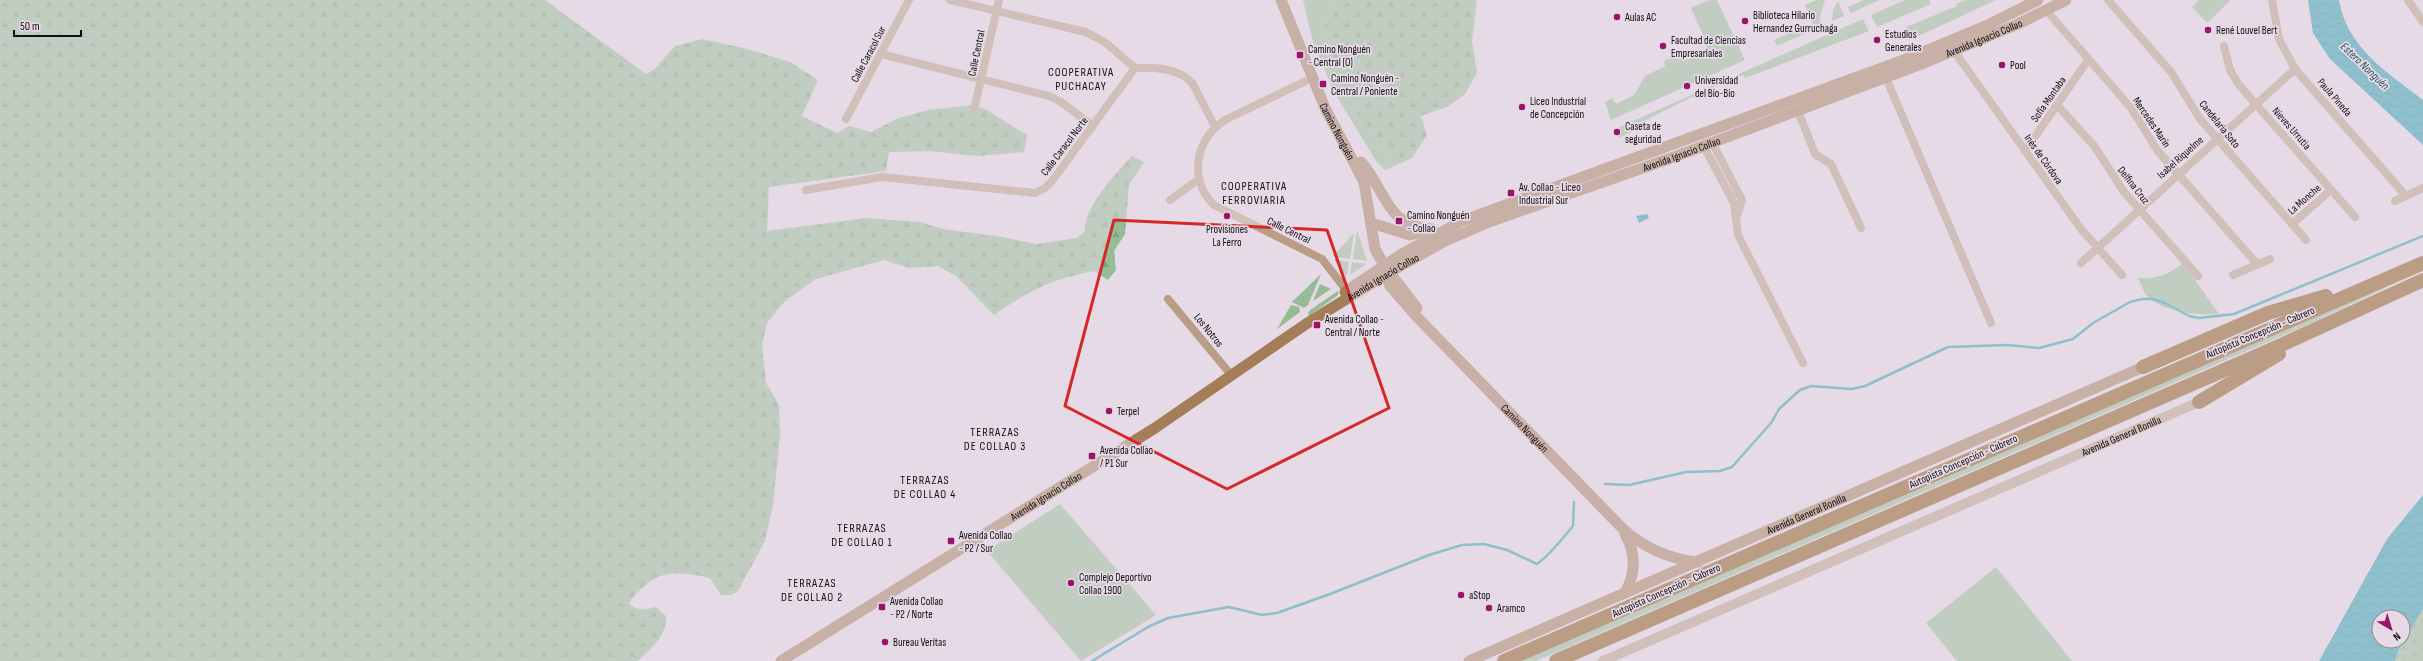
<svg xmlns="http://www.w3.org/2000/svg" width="2423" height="661" font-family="'Sofia Sans Condensed',sans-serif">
  <defs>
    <pattern id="forest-firs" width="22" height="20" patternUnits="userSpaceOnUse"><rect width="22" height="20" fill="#95bd95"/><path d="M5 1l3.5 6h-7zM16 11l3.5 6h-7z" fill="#7fa17f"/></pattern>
    <pattern id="wetland-marsh" width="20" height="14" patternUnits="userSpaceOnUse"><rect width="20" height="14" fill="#95bd95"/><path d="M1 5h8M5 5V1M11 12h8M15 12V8" fill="none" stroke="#7fa17f"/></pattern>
    <pattern id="water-waves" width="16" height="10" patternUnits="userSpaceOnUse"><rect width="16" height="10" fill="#22a1ad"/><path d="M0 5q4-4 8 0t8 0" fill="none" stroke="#1c828b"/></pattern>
  </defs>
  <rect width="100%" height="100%" fill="#e6dae6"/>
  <g fill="#95bd95">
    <path d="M 1303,0 L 1331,0 L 1325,27 L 1340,87 L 1353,104 L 1360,121 L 1374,131 L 1380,151 L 1395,166 L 1385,170 L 1376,161 L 1333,90 L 1313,42 Z"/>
    <path d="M 1709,0 L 1717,0 L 1745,60 L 1611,120 L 1605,102 L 1612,98 L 1616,104 L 1634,95 L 1645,76 L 1665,66 L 1664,61 L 1682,53 L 1686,60 L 1705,52 L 1707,44 L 1691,8 Z"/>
    <path d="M 1816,0 L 1825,0 L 1820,17 L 1821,26 L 1814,29 L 1805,5 Z"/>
    <path d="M 1864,0 L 1880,0 L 1851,13 L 1848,7 Z"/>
    <path d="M 1905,0 L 1929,0 L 1931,4 L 1877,27 L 1871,15 Z"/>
    <path d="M 1965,0 L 1996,0 L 1912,39 L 1906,27 L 1957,6 L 1956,4 Z"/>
    <path d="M 2199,0 L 2231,0 L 2207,23 L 2192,7 Z"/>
    <path d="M 1838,1 L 1844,16 L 1832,21 L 1833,10 Z"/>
    <path d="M 1863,19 L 1869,31 L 1745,78 L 1743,75 L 1704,91 L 1638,124 L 1639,129 L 1618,138 L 1615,129 Z"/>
    <path d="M 1810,24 L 1813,30 L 1777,46 L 1774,40 Z"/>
    <path d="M 1357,230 L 1367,261 L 1353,259 Z"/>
    <path d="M 1354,233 L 1350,259 L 1333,256 Z"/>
    <path d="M 1334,259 L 1349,262 L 1347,275 L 1345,276 Z"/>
    <path d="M 1352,262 L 1366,264 L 1350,275 Z"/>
    <path d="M 2183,263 L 2219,314 C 2200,316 2163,312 2148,297 C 2144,293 2141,284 2138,278 C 2157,279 2168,275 2183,263 Z"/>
    <path d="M 2423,270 L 2311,323 L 1536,661 L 1519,661 Z"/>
    <path d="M 1321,274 L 1308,305 L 1304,308 L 1292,302 Z"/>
    <path d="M 1320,284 L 1331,289 L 1313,301 Z"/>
    <path d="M 1338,291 L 1338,295 L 1309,316 L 1308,313 L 1310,310 Z"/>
    <path d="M 1291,305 L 1299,307 L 1300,312 L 1277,329 Z"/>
    <path d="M 1060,504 L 1156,615 L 1081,661 L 987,551 Z"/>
    <path d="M 1996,567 L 2072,661 L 1957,661 L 1926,623 Z"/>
  </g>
  <g fill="url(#forest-firs)">
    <path d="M 0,0 L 545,0 L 646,74 L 655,69 L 675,46 L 702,39 L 748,49 L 790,62 L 818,80 L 802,116 L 837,133 L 849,126 L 871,132 L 899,118 L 928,110 L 973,105 L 987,110 L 1027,135 L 1024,152 L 977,156 L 930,151 L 889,152 L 886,171 L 769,187 L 767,231 L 866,218 L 920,222 L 943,229 L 1003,237 L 1036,244 L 1077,238 L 1085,231 C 1084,207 1116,173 1132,156 L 1144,162 L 1129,185 L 1125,234 L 1114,251 L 1116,270 L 1108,280 L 1094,271 C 1052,279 1028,291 994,315 L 956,276 L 938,266 L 909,268 L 884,260 L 816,279 L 785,301 L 767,323 L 762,344 L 766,383 L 779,405 L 780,436 L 773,505 L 765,541 L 738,591 L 731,595 L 721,595 L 710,578 C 671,570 654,570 629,603 C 637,612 645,609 656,607 L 666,616 C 667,636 652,647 638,661 L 0,661 Z"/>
    <path d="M 1331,0 L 1477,0 L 1472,41 L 1477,73 L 1465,94 L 1449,106 L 1421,116 L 1427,135 L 1412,158 L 1395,166 L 1380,151 L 1374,131 L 1360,121 L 1353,104 L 1340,88 L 1325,27 Z"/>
  </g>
  <path fill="url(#wetland-marsh)" d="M 2423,609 L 2423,661 L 2395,661 L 2399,649 Z"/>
  <g fill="url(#water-waves)" fill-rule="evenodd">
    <path d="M 2308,0 L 2339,0 C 2347,48 2387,72 2423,100 L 2423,145 L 2330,59 L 2313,33 Z"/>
    <path d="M 1647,214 L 1649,218 L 1639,223 L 1636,216 Z"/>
    <path d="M 2423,495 L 2423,609 L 2399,649 L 2395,661 L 2319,661 L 2387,539 ZM 2379,617 L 2403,617 L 2403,641 L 2379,641 Z"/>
  </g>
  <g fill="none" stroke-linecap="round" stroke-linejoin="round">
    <g stroke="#22a1ad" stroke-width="2.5">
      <path d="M 1605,484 L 1629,485 L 1686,472 L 1720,471 L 1732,467 L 1771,423 L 1779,409 L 1800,390 L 1811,386 L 1852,389 L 1865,386 L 1948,347 L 2007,345 L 2039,348 L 2073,339 L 2093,323 L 2130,302 L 2142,299 L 2153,299 L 2165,303 L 2189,316 L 2199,318 L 2234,314 L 2423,236"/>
      <path d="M 1092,661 L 1148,627 L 1168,618 L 1229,607 L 1262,615 L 1277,613 L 1330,594 L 1429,555 L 1462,545 L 1484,544 L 1507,550 L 1537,564 C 1549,556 1563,538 1573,526 L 1574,502"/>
    </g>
    <g stroke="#b99d85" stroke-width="8">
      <path d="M 950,0 L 1086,32 L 1106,43 L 1135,68"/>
      <path d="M 2108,0 L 2171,72 L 2200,119 L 2306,240"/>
      <path d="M 2272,0 L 2279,39 L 2295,69 L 2406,196"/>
      <path d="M 2408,0 L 2423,22"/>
      <path d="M 2046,10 L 2131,108 L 2157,150 L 2257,264"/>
      <path d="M 2224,46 L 2230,70 L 2239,85 L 2355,217"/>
      <path d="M 1954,51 L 2081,229 L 2122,275"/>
      <path d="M 881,54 L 1049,96 L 1061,102 L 1093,126"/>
      <path d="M 1312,78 L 1227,119 C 1196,136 1187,180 1214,205 L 1322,259 L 1347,291"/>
      <path d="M 1886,78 L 1991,323"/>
      <path d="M 2057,105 L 2095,147 L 2124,192 L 2198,276"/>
      <path d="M 974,110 L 999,0"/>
      <path d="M 1798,111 L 1815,154 L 1831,164 L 1861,228"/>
      <path d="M 846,119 L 909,0"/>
      <path d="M 1712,142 L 1742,200 L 1738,214"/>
      <path d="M 1703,145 L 1734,203 L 1738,235 L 1803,363"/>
      <path d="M 2025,151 L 2088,60"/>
      <path d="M 806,190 L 882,177 L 1035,193 L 1045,188 L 1052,181 L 1135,68 C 1154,67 1180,68 1193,84 L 1215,127"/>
      <path d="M 1170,200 L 1199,179"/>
      <path d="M 2395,201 L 2423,188"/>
      <path d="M 2292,224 L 2331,190"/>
      <path d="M 2081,263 L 2295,69"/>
      <path d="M 2233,275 L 2270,259"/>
      <path d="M 1168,299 L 1232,376"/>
    </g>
    <path stroke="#b99d85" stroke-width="10" id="s1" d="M 1603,661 L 2199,402"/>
    <g stroke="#a57d59" stroke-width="11">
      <path id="s2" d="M 1281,0 L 1325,108 L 1364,182 L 1375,249 L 1384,265 L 1417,308"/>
      <path d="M 1361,162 C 1387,191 1385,226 1432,229"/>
      <path d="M 1371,223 L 1410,235 L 1426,231"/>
      <path id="s3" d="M 1384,269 L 1390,286 L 1417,317 L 1622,528 C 1644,548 1668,559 1698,562"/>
      <path d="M 1345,292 L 1400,255 L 1462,221 L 1901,61 L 1990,24 L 2038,0"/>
      <path d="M 1625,593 C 1636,573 1636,553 1625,534"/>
      <path id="s4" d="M 781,661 L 1155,428 L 1306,324 L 1390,272 L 1445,241 L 1489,222 L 1674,157 L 1924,63 L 2018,24 L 2066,0"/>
      <path id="s5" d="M 1469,661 L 2143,367"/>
    </g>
    <g stroke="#885011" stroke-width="14">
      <path d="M 2143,367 L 2268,313 L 2326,296"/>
      <path d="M 2199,402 L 2279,354"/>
      <path d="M 1504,661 L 2423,263"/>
      <path d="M 1556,661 L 2268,351 L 2423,280"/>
    </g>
  </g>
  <path d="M0 0H2423V661H0ZM 1114,220 L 1327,230 L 1389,408 L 1227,489 L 1065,406 Z" fill="#e6dae6" fill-opacity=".55" fill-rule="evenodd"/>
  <path fill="none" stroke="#d62828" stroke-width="3" stroke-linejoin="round" d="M 1114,220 L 1327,230 L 1389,408 L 1227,489 L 1065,406 Z"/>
  <g fill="#981469" stroke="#e6dae6" stroke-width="1.5">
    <circle cx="1617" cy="17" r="4"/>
    <circle cx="1745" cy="21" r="4"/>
    <circle cx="2208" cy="30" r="4"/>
    <circle cx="1877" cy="40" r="4"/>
    <circle cx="1663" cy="46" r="4"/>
    <rect x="1296" y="51" width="8" height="8" rx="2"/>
    <circle cx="2002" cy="65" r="4"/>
    <rect x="1319" y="80" width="8" height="8" rx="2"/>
    <circle cx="1687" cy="86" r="4"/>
    <circle cx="1522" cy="107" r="4"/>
    <circle cx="1617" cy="132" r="4"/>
    <rect x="1507" y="189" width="8" height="8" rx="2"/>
    <circle cx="1227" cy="216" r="4"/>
    <rect x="1395" y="217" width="8" height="8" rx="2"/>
    <rect x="1313" y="321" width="8" height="8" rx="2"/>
    <circle cx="1109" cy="411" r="4"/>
    <rect x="1088" y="452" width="8" height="8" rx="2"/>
    <rect x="947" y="537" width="8" height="8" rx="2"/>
    <circle cx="1071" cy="583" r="4"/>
    <circle cx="1461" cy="595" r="4"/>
    <rect x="878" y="603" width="8" height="8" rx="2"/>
    <circle cx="1489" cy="608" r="4"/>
    <circle cx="885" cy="642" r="4"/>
  </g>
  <g text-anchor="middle" stroke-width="3.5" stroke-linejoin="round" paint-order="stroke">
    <g font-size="11" fill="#110d10" stroke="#e6dae6" text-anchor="start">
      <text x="1753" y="19">Biblioteca Hilario<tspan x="1753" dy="13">Hernandez Gurruchaga</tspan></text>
      <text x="1625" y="21">Aulas AC</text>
      <text x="2216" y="34">René Louvel Bert</text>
      <text x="1885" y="38">Estudios<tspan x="1885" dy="13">Generales</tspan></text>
      <text x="1671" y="44">Facultad de Ciencias<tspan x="1671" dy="13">Empresariales</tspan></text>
      <text x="1308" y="53">Camino Nonguén<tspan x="1308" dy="13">- Central (O)</tspan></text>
      <text x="2010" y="69">Pool</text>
      <text x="1331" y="82">Camino Nonguén -<tspan x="1331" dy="13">Central / Poniente</tspan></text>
      <text x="1695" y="84">Universidad<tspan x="1695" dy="13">del Bío-Bío</tspan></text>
      <text x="1530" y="105">Liceo Industrial<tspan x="1530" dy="13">de Concepción</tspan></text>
      <text x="1625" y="130">Caseta de<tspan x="1625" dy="13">seguridad</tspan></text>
      <text x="1519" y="191">Av. Collao - Liceo<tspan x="1519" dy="13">Industrial Sur</tspan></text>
      <text x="1407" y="219">Camino Nonguén<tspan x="1407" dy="13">- Collao</tspan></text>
      <text x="1227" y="233" text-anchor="middle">Provisiones<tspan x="1227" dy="13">La Ferro</tspan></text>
      <text x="1325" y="323">Avenida Collao -<tspan x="1325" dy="13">Central / Norte</tspan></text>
      <text x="1117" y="415">Terpel</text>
      <text x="1100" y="454">Avenida Collao<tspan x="1100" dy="13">/ P1 Sur</tspan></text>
      <text x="959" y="539">Avenida Collao<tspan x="959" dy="13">- P2 / Sur</tspan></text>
      <text x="1079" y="581">Complejo Deportivo<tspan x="1079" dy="13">Collao 1900</tspan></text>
      <text x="1469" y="599">aStop</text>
      <text x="890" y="605">Avenida Collao<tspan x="890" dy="13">- P2 / Norte</tspan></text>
      <text x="1497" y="612">Aramco</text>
      <text x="893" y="646">Bureau Veritas</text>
    </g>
    <g font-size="11" fill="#110d10" stroke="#e6dae6">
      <text dy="4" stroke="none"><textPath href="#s4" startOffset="1362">Avenida Ignacio Collao</textPath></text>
      <text transform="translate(976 53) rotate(-78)" y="4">Calle Central</text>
      <text transform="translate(868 54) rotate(-62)" y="4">Calle Caracol Sur</text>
      <text transform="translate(2335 97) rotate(49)" y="4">Paula Pineda</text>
      <text transform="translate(2048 99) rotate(-55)" y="4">Sofía Montaba</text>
      <text transform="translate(2152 122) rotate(56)" y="4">Mercedes Marín</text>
      <text transform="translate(2220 124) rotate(51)" y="4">Candelaria Soto</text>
      <text transform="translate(2292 128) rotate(49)" y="4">Nieves Urrutia</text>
      <text dy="4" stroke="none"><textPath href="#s2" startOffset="143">Camino Nonguén</textPath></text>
      <text transform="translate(1064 146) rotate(-53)" y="4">Calle Caracol Norte</text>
      <text dy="4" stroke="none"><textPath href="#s4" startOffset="1038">Avenida Ignacio Collao</textPath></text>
      <text transform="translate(2180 157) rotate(-42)" y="4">Isabel Riquelme</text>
      <text transform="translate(2044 159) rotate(55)" y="4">Inés de Córdova</text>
      <text transform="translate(2134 185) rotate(52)" y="4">Delfina Cruz</text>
      <text transform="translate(2304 199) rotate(-41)" y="4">La Monche</text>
      <text transform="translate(1289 230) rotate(26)" y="4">Calle Central</text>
      <text dy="4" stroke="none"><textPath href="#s4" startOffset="714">Avenida Ignacio Collao</textPath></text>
      <text transform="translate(1209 330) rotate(51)" y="4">Los Notros</text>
      <text transform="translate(2260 332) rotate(-23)" y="4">Autopista Concepción - Cabrero</text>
      <text dy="4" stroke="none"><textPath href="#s3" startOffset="214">Camino Nonguén</textPath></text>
      <text dy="4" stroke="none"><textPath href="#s1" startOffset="565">Avenida General Bonilla</textPath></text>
      <text transform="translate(1963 461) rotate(-24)" y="4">Autopista Concepción - Cabrero</text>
      <text dy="4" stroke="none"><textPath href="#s4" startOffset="312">Avenida Ignacio Collao</textPath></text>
      <text dy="4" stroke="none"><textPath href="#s5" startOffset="368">Avenida General Bonilla</textPath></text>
      <text transform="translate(1666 590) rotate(-24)" y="4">Autopista Concepción - Cabrero</text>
    </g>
    <g font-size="12" font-style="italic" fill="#24555a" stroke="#e6dae6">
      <text transform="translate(2365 66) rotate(44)" y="4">Estero Nonguén</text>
    </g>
    <g font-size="12" letter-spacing="1" fill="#110d10" stroke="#e6dae6">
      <text x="1081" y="76">COOPERATIVA<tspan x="1081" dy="14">PUCHACAY</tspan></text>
      <text x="1254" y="190">COOPERATIVA<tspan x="1254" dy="14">FERROVIARIA</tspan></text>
      <text x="995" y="436">TERRAZAS<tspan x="995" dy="14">DE COLLAO 3</tspan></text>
      <text x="925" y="484">TERRAZAS<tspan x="925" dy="14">DE COLLAO 4</tspan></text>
      <text x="862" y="532">TERRAZAS<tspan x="862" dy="14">DE COLLAO 1</tspan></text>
      <text x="812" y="587">TERRAZAS<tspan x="812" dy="14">DE COLLAO 2</tspan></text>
    </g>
  </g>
  <g transform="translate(2391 629) rotate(142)"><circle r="19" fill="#e6dae6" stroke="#918890"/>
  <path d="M0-3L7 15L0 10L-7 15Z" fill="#981469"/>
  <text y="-6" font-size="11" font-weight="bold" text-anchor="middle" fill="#110d10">N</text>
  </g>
  <path d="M14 30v6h67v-6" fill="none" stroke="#110d10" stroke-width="2"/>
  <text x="20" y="30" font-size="12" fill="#110d10" stroke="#e6dae6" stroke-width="3" paint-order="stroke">50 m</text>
</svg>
